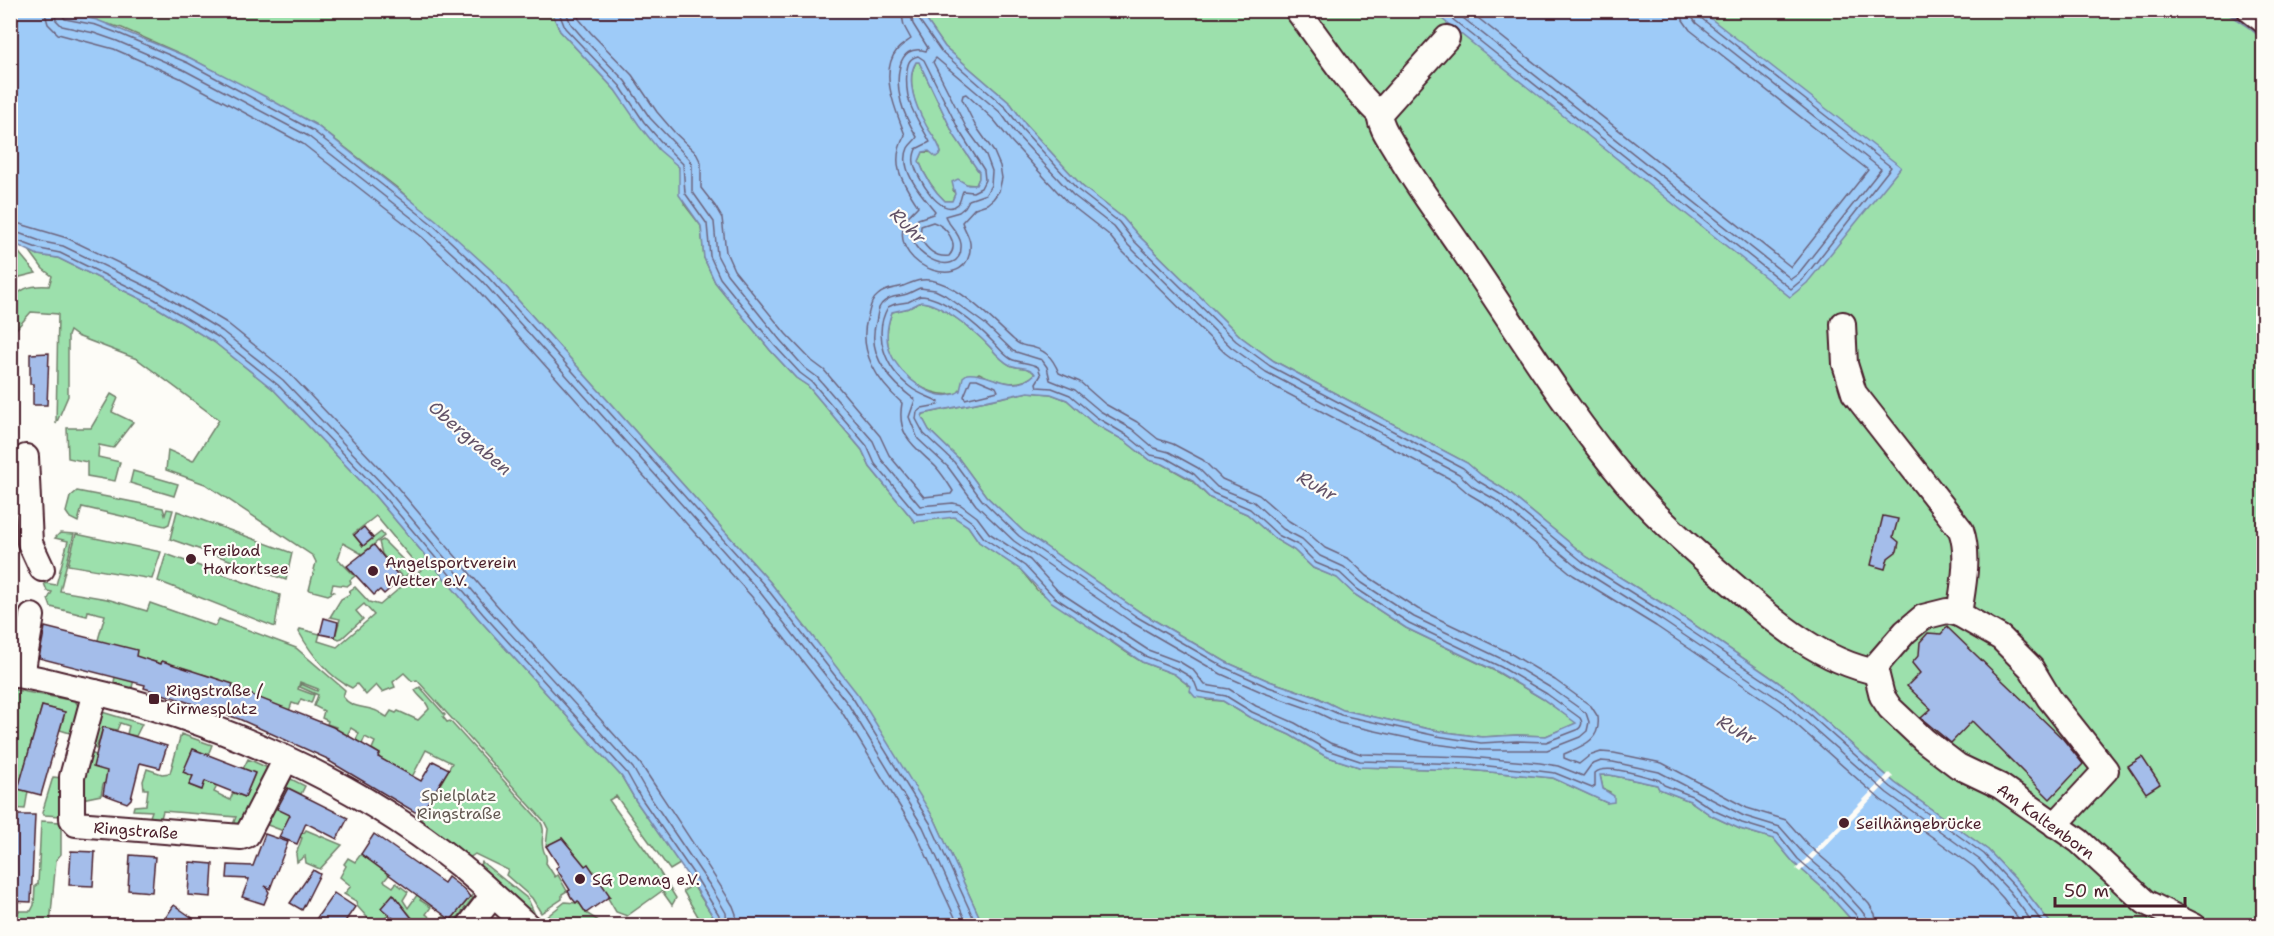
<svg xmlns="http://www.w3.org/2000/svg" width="2274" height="936" font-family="'Shantell Sans',sans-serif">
  <rect width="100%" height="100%" fill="#fdfcf7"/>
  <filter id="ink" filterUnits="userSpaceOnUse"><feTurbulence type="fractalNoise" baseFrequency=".0167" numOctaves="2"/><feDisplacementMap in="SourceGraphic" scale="12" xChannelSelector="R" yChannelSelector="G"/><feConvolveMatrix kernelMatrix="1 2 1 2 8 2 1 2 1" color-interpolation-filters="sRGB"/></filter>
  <g filter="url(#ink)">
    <g fill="#9ce0ac" stroke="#73806c" stroke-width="1.5">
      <path d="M 58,11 L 551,11 L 560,31 L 615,90 L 679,167 L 684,204 L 701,226 L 704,258 L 715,282 L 770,350 L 796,378 L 808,386 L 862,450 L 870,467 L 915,522 L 954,516 L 968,526 L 979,542 L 1021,570 L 1037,590 L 1126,652 L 1142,662 L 1174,674 L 1207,700 L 1223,701 L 1249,717 L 1290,735 L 1325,756 L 1359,767 L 1468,770 L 1553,778 L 1607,803 L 1610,792 L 1603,789 L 1600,775 L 1610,775 L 1657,785 L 1659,789 L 1690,801 L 1712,816 L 1740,829 L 1774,839 L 1794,863 L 1824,889 L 1856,925 L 983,925 L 935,820 L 816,641 L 770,582 L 492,271 L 396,187 L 316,125 L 190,58 L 122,28 Z"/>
      <path d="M 923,11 L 2250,11 L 2264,21 L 2263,925 L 2052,925 L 2020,884 L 1988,850 L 1895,783 L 1794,693 L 1668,607 L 1587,557 L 1504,489 L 1481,475 L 1467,463 L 1274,361 L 1241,337 L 1138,235 L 1123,218 L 1082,186 L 1026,125 L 1011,104 L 945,47 L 925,18 Z"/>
      <path d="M 916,62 L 919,62 L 954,135 L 979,172 L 979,178 L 976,185 L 964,184 L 953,190 L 955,194 L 952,201 L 945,201 C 932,189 925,176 919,161 L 923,152 L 941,153 C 939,141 931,135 925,125 C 916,109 905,80 916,62 Z"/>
      <path d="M 10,242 L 36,273 L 20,277 L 11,285 Z"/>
      <path d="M 29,250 L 38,255 L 58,258 L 151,304 L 214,342 L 274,390 L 375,496 L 478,618 L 622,777 L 636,801 L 680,864 L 670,870 L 616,796 L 609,800 L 649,855 L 676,898 L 672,905 L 662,891 L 627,916 L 616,912 L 588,864 L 585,866 L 562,838 L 546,846 L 548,829 L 544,821 L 417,680 L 412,681 L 404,673 L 393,682 L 395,687 L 382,692 L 376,685 L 366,695 L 357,684 L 352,688 C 330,678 311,654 299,632 L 300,629 L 320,634 L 318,641 L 337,647 L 374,615 L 364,604 L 356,611 L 363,619 L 342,638 L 339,639 L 335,637 L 340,619 L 330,617 L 341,599 L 350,594 L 349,591 L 355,587 L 369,602 L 380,605 L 421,570 L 376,516 L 353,534 L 363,546 L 381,532 L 384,536 L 362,554 L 343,543 L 338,559 L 355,576 L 350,580 L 351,583 L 347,586 L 333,584 L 331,591 L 334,592 L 328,595 L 309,590 L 316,562 L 313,556 L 205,484 L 166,470 L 168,450 L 193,461 L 219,420 L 137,359 L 77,336 L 70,331 L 68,336 L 68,396 L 56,424 L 58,314 L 31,312 L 11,335 C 10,303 11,283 49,286 L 52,276 L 43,269 Z"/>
      <path d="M 921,302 C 941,303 976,332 990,347 C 996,354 1002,361 1010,365 C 1019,369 1030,366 1035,374 C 1020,389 996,382 979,373 L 962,386 L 958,393 C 930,400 901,378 890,353 C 885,340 887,324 892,312 L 909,308 Z"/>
      <path d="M 1028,392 L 1051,394 L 1067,400 L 1093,423 L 1125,441 L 1149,460 L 1163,464 L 1191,480 L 1210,498 L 1247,514 L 1275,539 L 1294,550 L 1313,568 L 1338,578 L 1354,594 L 1406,628 L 1497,672 L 1543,699 L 1577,723 L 1546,736 L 1517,735 L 1482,737 L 1438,731 L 1342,710 L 1317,697 L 1269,681 L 1226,662 L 1140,612 L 1023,531 L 986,496 L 959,459 L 929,430 L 922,417 L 923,414 Z"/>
      <path d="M 111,394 L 118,398 L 112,412 L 133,422 L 113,448 L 99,445 L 98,457 L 120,462 L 115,481 L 87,476 L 87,462 L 68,458 L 67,428 L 91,428 Z"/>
      <path d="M 133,471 L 178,484 L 174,496 L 130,483 Z"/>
      <path d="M 77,491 L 163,508 L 165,515 L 167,509 L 173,510 L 169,524 L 165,526 L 82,507 L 78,522 L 70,518 L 66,512 L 70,497 Z"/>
      <path d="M 177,511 L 292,553 L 286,580 L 170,539 Z"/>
      <path d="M 60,533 L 74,534 L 60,591 L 107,599 L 147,611 L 150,603 L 215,626 L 219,619 L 296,648 L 345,690 L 343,697 C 351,708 363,706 374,710 C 378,711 383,715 387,717 L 391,711 L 396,713 L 398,711 L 418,720 L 429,709 C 426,699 418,697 415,690 L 420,687 L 445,715 L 443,717 L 447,722 L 450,721 L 540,821 C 547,831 540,838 543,848 C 544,855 548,855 546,863 L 555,877 L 558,875 L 567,891 L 562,894 L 562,899 L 541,913 L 532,898 L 506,875 L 508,870 L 475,854 L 469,858 L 420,821 L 452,763 L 426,750 L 412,777 L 378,757 L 380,754 L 372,749 L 375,742 L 365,737 L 362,744 L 356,740 L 359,733 L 351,728 L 347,735 L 329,742 L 336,727 L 327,724 L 328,721 L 322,718 L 324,711 L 314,706 L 318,695 L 300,687 L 301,684 L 317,691 L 318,689 L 300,682 L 298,689 L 314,695 L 311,703 L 301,699 L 298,705 L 292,703 L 289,711 L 225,711 L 233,684 L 212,679 L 213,677 L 202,674 L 201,676 L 192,673 L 192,670 L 181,667 L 180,669 L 162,661 L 161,664 L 152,661 L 145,683 L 134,680 L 131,691 L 110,686 L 114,682 L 115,677 L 98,640 L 105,615 L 88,611 L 87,616 L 51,607 L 48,599 L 52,592 L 47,591 L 44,583 L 56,585 L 68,541 L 55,538 Z"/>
      <path d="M 76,534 L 161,552 L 152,579 L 68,565 Z"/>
      <path d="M 383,540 L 413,570 L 403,578 L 382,554 L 379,542 Z"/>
      <path d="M 166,554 L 280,595 L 275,627 L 158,581 Z"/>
      <path d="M 10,689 L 75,701 L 80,708 L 73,734 L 60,730 L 65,712 L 42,706 L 18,789 L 28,791 L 25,809 L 11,808 Z"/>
      <path d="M 102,712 L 142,724 L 136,736 L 127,734 L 129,726 L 120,723 L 117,730 L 103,727 L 96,749 L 92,746 Z"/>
      <path d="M 181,734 L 212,745 L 208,755 L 193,749 L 184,772 L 193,776 L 189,785 L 201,790 L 205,781 L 217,786 L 214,792 L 230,800 L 233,793 L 245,797 L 255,774 L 243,769 L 248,759 L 268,768 L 241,829 L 231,829 L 236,817 L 163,811 L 159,825 L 147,825 L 152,811 L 133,810 L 134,806 L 146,805 L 148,789 L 144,789 L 143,781 L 147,769 L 162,774 L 170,773 Z"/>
      <path d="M 86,751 L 110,761 L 106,782 L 103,784 L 101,795 L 82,799 L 82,780 Z"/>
      <path d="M 53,777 L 62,778 L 61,816 L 44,815 L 42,813 Z"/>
      <path d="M 289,778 L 305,786 L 301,794 L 288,788 L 278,809 L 298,819 L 294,828 L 304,833 L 306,830 L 342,845 L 320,869 L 306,863 L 305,856 L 297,862 L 296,854 L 302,838 L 265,824 Z"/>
      <path d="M 41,821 L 61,822 L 61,854 L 56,860 L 50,925 L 11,925 L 10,908 L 20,911 L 31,911 L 34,905 L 35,886 L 38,884 Z"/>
      <path d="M 361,854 L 389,875 L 384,881 L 393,887 L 396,883 L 408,892 L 403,900 L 408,908 L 424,885 L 429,889 L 420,900 L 431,907 L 426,914 L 438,924 L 444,916 L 451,920 L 472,895 L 473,898 L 451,926 L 418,925 L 405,909 L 403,909 L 388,914 L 390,915 L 374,925 L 357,906 L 356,901 L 344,894 L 351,886 L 340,877 L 346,866 L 344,864 L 348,858 L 355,862 Z"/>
      <path d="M 482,862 L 528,899 L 536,917 L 491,875 L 485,880 L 475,871 Z"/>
      <path d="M 693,885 L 714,918 L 715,925 L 703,925 L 683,891 Z"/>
      <path d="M 578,901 L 586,913 L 605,925 L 551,925 L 545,918 L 565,902 L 576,903 Z"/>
    </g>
    <g fill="#9ecbf8" stroke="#7c86a6" stroke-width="1.5" fill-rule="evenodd">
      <path d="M 10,11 L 58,11 L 97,20 L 190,58 L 264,96 L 316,125 L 436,220 L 492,271 L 770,582 L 859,696 L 935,820 L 983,925 L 715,925 L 714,918 L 692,882 L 636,801 L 622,777 L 478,618 L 375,496 L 274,390 L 214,342 L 151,304 L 58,258 L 38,255 L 11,242 Z"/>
      <path d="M 551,11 L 923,11 L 925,18 L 945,47 L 1011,104 L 1026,125 L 1082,186 L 1123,218 L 1138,235 L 1241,337 L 1274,361 L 1467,463 L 1481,475 L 1504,489 L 1587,557 L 1668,607 L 1794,693 L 1895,783 L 1988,850 L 2020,884 L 2052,925 L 1856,925 L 1824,889 L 1794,863 L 1774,839 L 1740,829 L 1712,816 L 1690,801 L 1659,789 L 1657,785 L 1610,775 L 1600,775 L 1603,789 L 1614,796 L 1614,802 L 1607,803 L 1553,778 L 1468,770 L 1359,767 L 1325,756 L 1290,735 L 1249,717 L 1223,701 L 1195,697 L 1190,691 L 1191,687 L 1174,674 L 1142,662 L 1050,601 L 1021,570 L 979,542 L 968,526 L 954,517 L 915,522 L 870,467 L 862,450 L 808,386 L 796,378 L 770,350 L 715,282 L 704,258 L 701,226 L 679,195 L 679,167 L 659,150 L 639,125 L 615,90 L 560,31 ZM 916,62 L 919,62 L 954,135 L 979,172 L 979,178 L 976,185 L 968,185 L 958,179 L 952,182 L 955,194 L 952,201 L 945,201 C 932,189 925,177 919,161 L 923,152 L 929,151 L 936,157 L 941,153 C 939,141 930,134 925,123 C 916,107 905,80 916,62 ZM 921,302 C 941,303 976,332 990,347 C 996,354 1002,361 1010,365 C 1019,369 1030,366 1035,374 C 1012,396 990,371 967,374 L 963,377 L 960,391 C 936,407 900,375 891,354 C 885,341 887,325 892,312 L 909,308 ZM 1028,392 L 1051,394 L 1067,400 L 1093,423 L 1125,441 L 1149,460 L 1163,464 L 1191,479 L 1210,498 L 1247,514 L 1275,539 L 1294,550 L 1313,568 L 1337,578 L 1354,594 L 1406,628 L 1498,672 L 1543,699 L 1576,723 L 1546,736 L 1517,735 L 1482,737 L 1438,731 L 1343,710 L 1316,697 L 1269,681 L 1226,662 L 1140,612 L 1023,531 L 986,496 L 959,459 L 929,430 L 922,417 L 923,414 Z"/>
      <path d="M 1432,11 L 1701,11 L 1901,167 L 1807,283 L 1790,297 Z"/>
    </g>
    <path fill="#fdfcf7" d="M 1889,773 L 1893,777 L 1800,872 L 1796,869 Z"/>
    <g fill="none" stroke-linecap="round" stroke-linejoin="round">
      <g stroke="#6c647d" stroke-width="1.5">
        <path d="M 44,10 L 48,24 L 58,34 L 114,49 L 180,78 L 303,144 L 422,237 L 475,287 L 752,597 L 840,709 L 915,831 L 959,926"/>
        <path d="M 54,10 L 56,20 L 62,26 L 94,33 L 117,41 L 184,70 L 308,136 L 427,230 L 482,281 L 759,591 L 848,704 L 923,827 L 968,926"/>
        <path d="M 61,10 L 62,15 L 65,19 L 96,25 L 120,34 L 188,63 L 312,130 L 432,224 L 487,276 L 765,586 L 854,700 L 930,823 L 977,926"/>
        <path d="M 558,10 L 565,28 L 620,86 L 644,122 L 664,145 L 683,164 L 685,193 L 707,224 L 710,256 L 720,278 L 774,345 L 800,373 L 812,382 L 867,446 L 875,464 L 917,514 L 957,511 L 972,522 L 984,538 L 1025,566 L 1054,597 L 1145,656 L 1177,669 L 1189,676 L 1195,683 L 1198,691 L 1226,696 L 1252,712 L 1292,730 L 1327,750 L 1360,761 L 1468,764 L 1539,771 L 1555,773 L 1592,788 L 1595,786 L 1595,773 C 1605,763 1645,776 1659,780 L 1664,785 L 1692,796 L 1715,811 L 1742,823 L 1778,834 L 1798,859 L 1828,885 L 1856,915 L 1861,926"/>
        <path d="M 565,10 L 571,24 L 584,39 L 625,81 L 650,118 L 690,160 L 692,166 L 692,191 L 714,222 L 717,255 L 727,274 L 780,340 L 805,368 L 817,377 L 873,441 L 881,459 L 920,506 L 953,503 L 961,505 L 977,517 L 989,533 L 1030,560 L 1058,591 L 1148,650 L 1180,662 L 1193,670 L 1205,685 L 1229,689 L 1256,706 L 1295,723 L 1330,743 L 1361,754 L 1469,757 L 1540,763 L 1558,766 L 1583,776 L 1591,765 L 1601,761 L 1613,762 L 1659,772 L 1744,816 L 1780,827 L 1803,853 L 1833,879 L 1861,910 L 1867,918 L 1868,926"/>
        <path d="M 575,10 L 579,19 L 591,33 L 632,75 L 657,112 L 675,133 L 696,153 L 701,163 L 701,188 L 715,206 L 722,218 L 726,252 L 734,270 L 786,334 L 812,361 L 824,370 L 880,436 L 889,455 L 924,497 L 951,494 L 953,491 C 948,483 942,474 936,467 C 914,446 896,436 902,403 C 878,382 858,352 867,319 C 870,310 870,301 878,295 C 886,288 894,289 903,286 C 916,281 924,277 938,282 C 964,290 994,322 1014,340 C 1018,344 1021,345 1026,346 C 1045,349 1052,356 1059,373 L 1080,382 L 1105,404 L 1137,422 L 1158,439 L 1173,444 L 1203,460 L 1222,479 L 1259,495 L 1289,521 L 1307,532 L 1325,548 L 1349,559 L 1367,576 L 1418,609 L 1508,652 L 1555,680 L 1591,706 L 1598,717 C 1601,741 1582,746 1564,754 L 1564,758 L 1579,764 L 1589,756 L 1601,752 L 1614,753 L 1662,763 L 1747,808 L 1786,820 L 1810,847 L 1840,873 L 1869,904 L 1875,914 L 1877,926"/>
        <path d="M 901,10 L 904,26 L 911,39 C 907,42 901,45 897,50 C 878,73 897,113 905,135 C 889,163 902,182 918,206 C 913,212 906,216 904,224 C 890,269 974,296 970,243 C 969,235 964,229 962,222 L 975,208 L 987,204 L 993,199 L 999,191 L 1002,178 L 1000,166 L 994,152 L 975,125 L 962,99 L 963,95 L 966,94 L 994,120 L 1010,140 L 1067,202 L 1108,234 L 1122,251 L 1225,353 L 1260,379 L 1454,481 L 1469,494 L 1491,507 L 1573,575 L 1656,626 L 1781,711 L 1881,800 L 1974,867 L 2003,898 L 2024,926"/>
        <path d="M 910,10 L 913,24 L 928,48 L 926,51 C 895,42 896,82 901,102 C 904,114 911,127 917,137 C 915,141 910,144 908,148 C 898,170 922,195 935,211 L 933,214 L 918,219 C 890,249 964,287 961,244 C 960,233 949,226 945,216 L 959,212 L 965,207 L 969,200 L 986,194 L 991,185 L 992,171 L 986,155 L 967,129 L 933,62 L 936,58 L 1001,113 L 1016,134 L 1073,195 L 1114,227 L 1128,245 L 1231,347 L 1266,372 L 1459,474 L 1473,487 L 1496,500 L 1579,568 L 1660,619 L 1786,704 L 1887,793 L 1980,860 L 2010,892 L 2035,926"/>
        <path d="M 917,10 L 920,21 L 941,51 L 1006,108 L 1022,129 L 1078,190 L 1119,222 L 1133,240 L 1236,341 L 1270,366 L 1463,468 L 1478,481 L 1500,494 L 1583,562 L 1664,613 L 1791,698 L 1891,787 L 1984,854 L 2016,888 L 2045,926"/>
        <path d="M 1441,10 L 1791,289 L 1803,279 L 1891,167 L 1701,18 L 1698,10"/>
        <path d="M 1453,10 L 1791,279 L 1798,274 L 1881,169 L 1696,23 L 1692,17 L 1691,10"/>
        <path d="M 1468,10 L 1791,267 L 1868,170 L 1690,30 L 1683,20 L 1682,10"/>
        <path d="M 918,56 L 924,60 L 960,132 L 984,170 L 985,180 L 981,188 L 973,192 L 963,191 C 961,195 961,201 958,204 C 941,220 916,176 914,163 C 913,158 914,154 916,149 L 930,142 C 915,114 904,104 907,70 C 908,62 910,58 918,56 Z"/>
        <path d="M 10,221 L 67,238 L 162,284 L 227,323 L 289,373 L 392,481 L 495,603 L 640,763 C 671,810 703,857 733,906 L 736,914 L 736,926"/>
        <path d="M 933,222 C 946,226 960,244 949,256 C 935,258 927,249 920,238 L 921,226 Z"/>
        <path d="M 10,230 L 43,242 L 63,246 L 158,292 L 222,331 L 283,380 L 385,487 L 488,609 L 633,768 L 648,794 L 711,887 L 726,913 L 727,926"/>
        <path d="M 10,238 L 40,249 L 60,253 L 154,299 L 218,337 L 278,385 L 380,492 L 483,614 L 627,773 L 641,798 L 697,879 L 719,915 L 719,926"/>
        <path d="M 920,288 L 935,290 L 945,295 L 985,324 L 1013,351 L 1042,360 L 1047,367 L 1050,380 L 1075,390 L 1100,411 L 1132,429 L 1154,448 L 1169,452 L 1198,468 L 1217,487 L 1254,502 L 1283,529 L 1302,539 L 1320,556 L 1344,567 L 1362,583 L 1414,617 L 1504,660 L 1551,688 L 1586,713 L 1589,722 L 1587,731 L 1580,737 L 1547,750 L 1481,750 L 1435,744 L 1339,723 L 1312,710 L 1264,693 L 1221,674 L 1133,623 L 1014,541 L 976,505 L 948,467 L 918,439 L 909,417 L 915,400 C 891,382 866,355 876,322 C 878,314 877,306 885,301 C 892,295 899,297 907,294 C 912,292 915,290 920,288 Z"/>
        <path d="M 920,296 C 943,296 978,326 994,343 C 1000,349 1004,355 1011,359 C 1019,363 1030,362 1038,367 L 1041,375 L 1036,383 L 1037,387 L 1052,388 L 1070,395 L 1096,417 L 1128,436 L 1151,455 L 1166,458 L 1194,474 L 1213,493 L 1250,509 L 1278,535 L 1298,545 L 1316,563 L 1340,573 L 1357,589 L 1409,623 L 1501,667 L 1547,694 L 1580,718 C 1583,722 1582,727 1577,730 L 1546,742 L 1517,741 L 1481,743 L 1437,736 L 1341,715 L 1314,703 L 1266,686 L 1224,667 L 1137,617 L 1019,536 L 982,500 L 954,462 L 924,434 L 916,419 L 917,412 L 922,408 L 938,405 L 939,402 C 930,397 918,394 910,387 C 886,369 872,335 888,307 L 895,304 L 908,302 Z"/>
        <path d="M 971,379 L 977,379 L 996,387 L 998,391 L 965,399 L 964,396 Z"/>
      </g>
      <path stroke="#7c86a6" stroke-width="5" d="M 2225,10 L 2251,27 L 2264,38"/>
    </g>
    <g fill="#a4bdea" stroke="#4a1f2b" stroke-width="1.5">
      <path d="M 49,353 L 47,405 L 33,405 L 33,384 L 30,384 L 30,354 Z"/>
      <path d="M 1883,516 L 1898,519 L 1893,537 L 1899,542 L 1897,551 L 1888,558 L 1885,569 L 1871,565 Z"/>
      <path d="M 364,527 L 373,538 L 363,546 L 354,535 Z"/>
      <path d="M 374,545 L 401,579 L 384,594 L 380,590 L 374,595 L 347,566 Z"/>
      <path d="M 324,618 L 338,622 L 335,637 L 320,634 Z"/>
      <path d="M 45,627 L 137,650 L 136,656 L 161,664 L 162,661 L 233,684 L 232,687 L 333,727 L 380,754 L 378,757 L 421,781 L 433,761 L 449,769 L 420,815 L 329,761 L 330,760 L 239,719 L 144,688 L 145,685 L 39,658 Z"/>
      <path d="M 1947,627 L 2063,739 L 2083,764 L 2050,799 L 1972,721 L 1951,743 L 1921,718 L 1931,709 L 1907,686 L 1920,673 L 1912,663 L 1919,655 L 1920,642 L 1928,633 L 1941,634 Z"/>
      <path d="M 42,706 L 65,712 L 41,795 L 18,789 Z"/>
      <path d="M 103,727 L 167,746 L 160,768 L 140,763 L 131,799 L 127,803 L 103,794 L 107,771 L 93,767 Z"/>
      <path d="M 193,749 L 255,773 L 245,797 L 205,781 L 202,790 L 189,785 L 193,776 L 183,772 Z"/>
      <path d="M 2142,757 L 2160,784 L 2146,793 L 2128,766 Z"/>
      <path d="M 288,788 L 348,818 L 337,839 L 306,823 L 297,844 L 279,837 L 290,815 L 277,809 Z"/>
      <path d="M 11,815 L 35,815 L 31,902 L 10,901 Z"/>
      <path d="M 265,834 L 288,842 L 270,889 L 265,886 L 269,892 L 264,904 L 242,897 L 249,879 L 227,878 L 228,865 L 253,866 Z"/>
      <path d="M 374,834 L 444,883 L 448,877 L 465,890 L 470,897 L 451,920 L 361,854 Z"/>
      <path d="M 562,838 L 585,866 L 588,864 L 610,896 L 586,913 L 578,901 L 576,903 L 571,897 L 568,891 L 570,890 L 556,868 L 559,866 L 546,846 Z"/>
      <path d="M 71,851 L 95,852 L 93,886 L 69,885 Z"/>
      <path d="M 130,855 L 155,857 L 152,892 L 128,890 Z"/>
      <path d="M 190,862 L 213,864 L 211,897 L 188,895 Z"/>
      <path d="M 313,870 L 320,874 L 302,910 L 290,903 Z"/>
      <path d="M 334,893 L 355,907 L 342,926 L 325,926 L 316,919 Z"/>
      <path d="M 393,894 L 418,926 L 385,926 L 394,919 L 381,908 Z"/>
      <path d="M 174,905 L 204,926 L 160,926 Z"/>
    </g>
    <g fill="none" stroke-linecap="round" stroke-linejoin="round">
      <defs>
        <g id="minor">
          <path d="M 1297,10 C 1324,45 1347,83 1379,114"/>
          <path d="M 2250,10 L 2264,21"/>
          <path d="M 1447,38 L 1379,114 C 1381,128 1389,138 1396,150 C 1416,185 1441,218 1464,252 C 1517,329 1566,411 1626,482 C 1659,521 1699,555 1738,589 C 1778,625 1822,661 1876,672"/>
          <path d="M 1843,324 L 1845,364 L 1854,393 L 1961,530 C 1970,556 1963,587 1959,614"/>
          <path d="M 26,457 L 30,543 L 42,569"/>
          <path d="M 10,674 C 35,677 58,684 82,689 C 215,719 353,779 459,865 C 483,884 505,906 528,926"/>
          <path d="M 22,675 L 32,616"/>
          <path d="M 95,692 L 72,777 L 72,819 L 76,824 L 241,837 L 247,835 L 286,759"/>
          <path d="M 2055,825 L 2106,770 L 2049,698 L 2031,668 L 2001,638 L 1959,614 L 1947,611 L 1923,617 L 1905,632 L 1879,662 L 1876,672 L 1882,696 L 1890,708 L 1924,740 L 1958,766 L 2000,786 L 2079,841 L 2145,902 L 2194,926"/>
          <path d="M 469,926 L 493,895"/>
        </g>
      </defs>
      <use href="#minor" stroke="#4a1f2b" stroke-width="28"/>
      <use href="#minor" stroke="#fdfcf7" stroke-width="24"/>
    </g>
  </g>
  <g fill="#4a1f2b" stroke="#fdfcf7" stroke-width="2">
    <circle cx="191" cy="559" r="6"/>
    <circle cx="373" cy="571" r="6"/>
    <rect x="148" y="693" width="12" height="12" rx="3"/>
    <circle cx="1844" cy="823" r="6"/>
    <circle cx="580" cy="879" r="6"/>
  </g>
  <g text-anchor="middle" stroke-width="4.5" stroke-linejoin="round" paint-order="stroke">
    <g font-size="16" fill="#4a1f2b" stroke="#fdfcf7" text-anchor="start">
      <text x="203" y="556">Freibad<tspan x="203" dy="18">Harkortsee</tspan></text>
      <text x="385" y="568">Angelsportverein<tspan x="385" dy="18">Wetter e.V.</tspan></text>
      <text x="166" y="696">Ringstraße /<tspan x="166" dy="18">Kirmesplatz</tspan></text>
      <text x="1856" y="829">Seilhängebrücke</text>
      <text x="592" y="885">SG Demag e.V.</text>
    </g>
    <g font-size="16" fill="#635952" stroke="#fdfcf7">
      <text x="459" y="801">Spielplatz<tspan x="459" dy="18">Ringstraße</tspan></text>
    </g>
    <g font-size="16" fill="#4a1f2b" stroke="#fdfcf7">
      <text transform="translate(2046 821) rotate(36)" y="6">Am Kaltenborn</text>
      <text transform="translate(136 830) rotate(4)" y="6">Ringstraße</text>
    </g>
    <g font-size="18" font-style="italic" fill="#635368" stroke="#fdfcf7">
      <text transform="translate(908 226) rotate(45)" y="6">Ruhr</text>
      <text transform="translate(470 438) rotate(41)" y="6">Obergraben</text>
      <text transform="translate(1317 486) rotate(30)" y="6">Ruhr</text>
      <text transform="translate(1737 730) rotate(30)" y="6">Ruhr</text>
    </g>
  </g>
  <rect width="2274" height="936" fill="none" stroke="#fdfcf7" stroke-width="36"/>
  <rect x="18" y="18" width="2238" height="900" fill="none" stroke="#4a1f2b" stroke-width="2" filter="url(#ink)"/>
  <path d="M2055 897v9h130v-9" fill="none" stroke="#4a1f2b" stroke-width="3"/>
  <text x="2064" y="897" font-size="18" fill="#4a1f2b" stroke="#fdfcf7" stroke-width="4.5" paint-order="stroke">50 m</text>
</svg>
